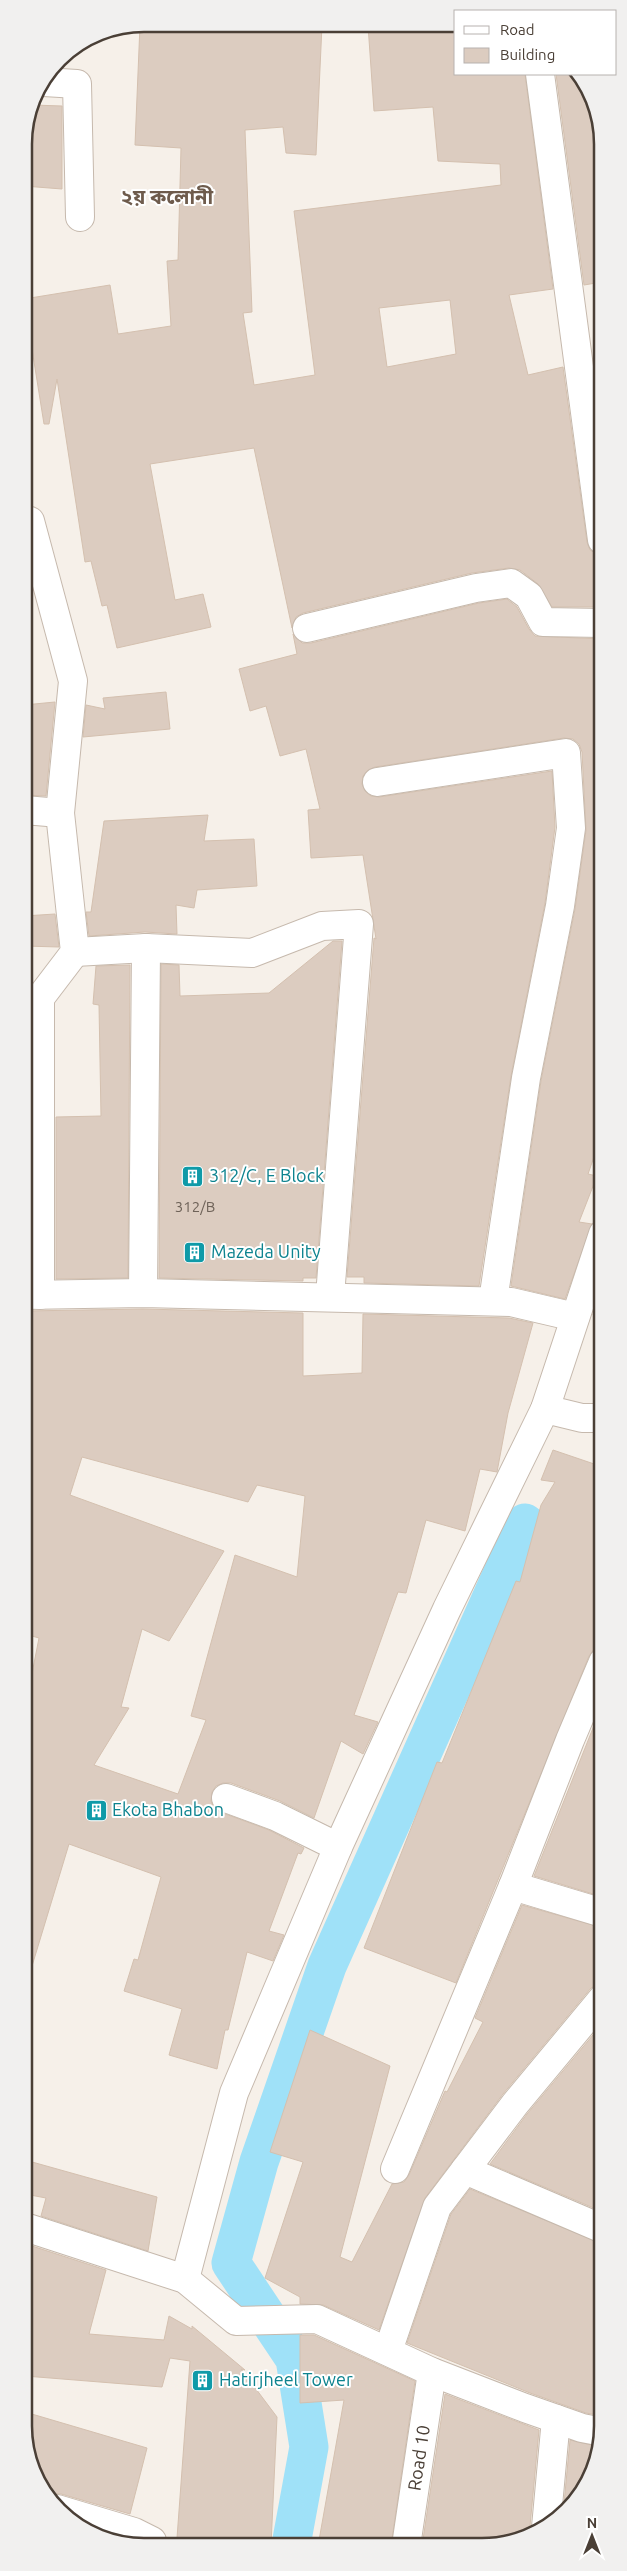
<svg xmlns="http://www.w3.org/2000/svg" width="627" height="2571" font-family="Ubuntu,'Noto Sans Bengali',sans-serif">
  <rect width="100%" height="100%" fill="#f6f0e9"/>
  <g fill="none" stroke-linecap="round" stroke-linejoin="round">
    <path stroke="#9fe1f8" stroke-width="39" d="M 291,2545 L 309,2447 L 295,2359 L 231,2263 L 259,2162 L 327,1966 L 525,1523"/>
  </g>
  <g fill="#dcccc0" stroke="#d4c0af" fill-rule="evenodd">
    <path d="M 145,24 L 322,25 L 316,155 L 286,153 L 283,127 L 245,130 L 252,312 L 243,313 L 254,385 L 315,375 L 294,211 L 501,185 L 500,164 L 438,161 L 433,107 L 374,111 L 368,25 L 456,26 L 456,74 L 525,74 L 553,289 L 509,295 L 528,375 L 563,367 L 587,542 L 590,550 L 599,555 L 602,607 L 552,607 L 538,584 L 520,570 L 509,568 L 472,573 L 303,613 L 296,617 L 292,628 L 254,448 L 150,464 L 175,600 L 203,594 L 211,627 L 117,648 L 107,605 L 102,606 L 91,561 L 85,562 L 57,379 L 49,424 L 44,424 L 24,299 L 110,285 L 118,334 L 171,326 L 167,261 L 178,260 L 181,148 L 135,145 L 140,25 ZM 450,300 L 456,354 L 387,367 L 379,308 Z"/>
    <path d="M 556,74 L 577,74 L 602,129 L 602,282 L 584,285 Z"/>
    <path d="M 32,105 L 62,106 L 62,189 L 24,186 L 24,137 Z"/>
    <path d="M 602,358 L 602,424 L 594,360 Z"/>
    <path d="M 507,599 L 517,607 L 529,629 L 535,636 L 602,639 L 603,1131 L 588,1174 L 597,1176 L 579,1222 L 592,1224 L 565,1299 L 511,1286 L 541,1081 L 575,909 L 586,830 L 582,752 L 579,744 L 573,739 L 564,738 L 375,767 L 368,770 L 363,776 L 362,784 L 365,791 L 371,796 L 379,797 L 552,771 L 555,827 L 545,903 L 511,1076 L 479,1286 L 364,1283 L 364,1277 L 347,1277 L 374,938 L 376,939 L 363,855 L 311,858 L 308,810 L 320,809 L 306,749 L 280,756 L 266,706 L 250,711 L 239,669 L 297,654 L 293,634 L 302,643 L 311,643 L 479,603 Z"/>
    <path d="M 166,692 L 170,729 L 83,737 L 86,705 L 105,709 L 103,698 Z"/>
    <path d="M 55,702 L 46,796 L 24,795 L 24,705 Z"/>
    <path d="M 208,815 L 204,841 L 254,839 L 257,886 L 197,890 L 194,908 L 176,905 L 177,934 L 145,932 L 89,936 L 86,912 L 91,912 L 104,821 Z"/>
    <path d="M 55,914 L 59,947 L 24,946 L 24,916 Z"/>
    <path d="M 333,941 L 342,941 L 316,1278 L 303,1278 L 303,1281 L 159,1278 L 161,964 L 179,965 L 180,996 L 269,993 Z"/>
    <path d="M 130,965 L 128,1278 L 56,1279 L 56,1117 L 101,1116 L 99,1005 L 93,1004 L 96,966 Z"/>
    <path d="M 603,1285 L 603,1318 L 593,1315 Z"/>
    <path d="M 143,1309 L 303,1313 L 303,1376 L 362,1373 L 363,1314 L 509,1318 L 533,1323 L 508,1413 L 497,1472 L 480,1469 L 465,1531 L 426,1520 L 406,1593 L 398,1592 L 354,1715 L 378,1722 L 363,1754 L 341,1741 L 314,1818 L 280,1801 L 231,1783 L 223,1783 L 216,1786 L 212,1792 L 211,1801 L 214,1808 L 220,1812 L 269,1830 L 304,1848 L 301,1854 L 298,1853 L 269,1931 L 284,1935 L 273,1961 L 247,1952 L 228,2030 L 225,2030 L 217,2069 L 169,2055 L 182,2009 L 124,1991 L 134,1959 L 138,1960 L 161,1877 L 69,1844 L 32,1966 L 25,1965 L 25,1709 L 39,1638 L 25,1634 L 24,1311 ZM 82,1457 L 248,1502 L 257,1485 L 305,1496 L 297,1577 L 235,1555 L 191,1716 L 206,1720 L 178,1794 L 94,1765 L 129,1708 L 121,1707 L 142,1629 L 169,1641 L 224,1551 L 70,1495 Z"/>
    <path d="M 553,1450 L 603,1467 L 603,1647 L 594,1649 L 589,1656 L 456,1983 L 364,1948 L 437,1762 L 442,1763 L 516,1581 L 520,1582 L 541,1505 L 555,1482 L 541,1480 Z"/>
    <path d="M 603,1703 L 603,1897 L 534,1876 Z"/>
    <path d="M 522,1905 L 603,1928 L 603,1981 L 591,1988 L 503,2094 L 425,2198 L 379,2330 L 323,2305 L 300,2304 L 300,2297 L 265,2278 L 303,2162 L 270,2152 L 310,2030 L 390,2066 L 340,2257 L 352,2262 L 392,2184 L 404,2182 L 409,2175 L 445,2091 L 447,2092 L 483,2022 L 475,2018 Z"/>
    <path d="M 603,2023 L 603,2212 L 490,2164 L 527,2114 Z"/>
    <path d="M 25,2160 L 157,2197 L 148,2251 L 41,2216 L 46,2198 L 25,2194 Z"/>
    <path d="M 470,2189 L 603,2244 L 603,2416 L 586,2413 L 530,2393 L 407,2343 L 451,2214 Z"/>
    <path d="M 32,2246 L 106,2270 L 89,2334 L 164,2340 L 169,2316 L 192,2329 L 192,2326 L 245,2370 L 241,2369 L 277,2417 L 271,2545 L 177,2538 L 190,2361 L 170,2358 L 162,2387 L 25,2376 L 25,2269 Z"/>
    <path d="M 300,2335 L 314,2335 L 415,2381 L 391,2546 L 318,2546 L 344,2400 L 300,2403 Z"/>
    <path d="M 445,2394 L 539,2430 L 530,2526 L 533,2535 L 498,2546 L 422,2546 Z"/>
    <path d="M 25,2412 L 147,2448 L 130,2514 L 61,2494 L 46,2493 L 36,2480 L 25,2442 Z"/>
    <path d="M 570,2440 L 600,2447 L 594,2472 L 573,2506 L 563,2514 Z"/>
  </g>
  <g fill="none" stroke-linecap="round" stroke-linejoin="round">
    <defs>
      <g id="street">
        <path d="M 540,74 L 602,540"/>
        <path d="M 44,82 L 77,84 L 80,217"/>
        <path d="M 24,522 L 30,521 L 73,681 L 60,813 L 75,952 L 40,998 L 24,1000"/>
        <path d="M 307,628 L 476,588 L 511,583 L 529,596 L 543,622 L 602,623"/>
        <path d="M 377,782 L 566,753 L 571,828 L 560,906 L 526,1078 L 493,1301"/>
        <path d="M 24,810 L 60,813"/>
        <path d="M 75,952 L 146,948 L 252,953 L 322,926 L 359,924 L 330,1296"/>
        <path d="M 40,998 L 40,1295"/>
        <path d="M 143,1293 L 146,948"/>
        <path d="M 24,1295 L 143,1293 L 511,1302 L 575,1317"/>
        <path d="M 545,1409 L 582,1418 L 603,1418"/>
        <path d="M 226,1798 L 275,1816 L 338,1847"/>
        <path d="M 513,1886 L 603,1913"/>
        <path d="M 395,2169 L 513,1886 L 570,1740 L 603,1662"/>
        <path d="M 465,2170 L 603,2229"/>
        <path d="M 25,2227 L 185,2279 L 236,2321 L 317,2319 L 432,2372 L 525,2408 L 582,2428 L 603,2432"/>
        <path d="M 185,2279 L 234,2093 L 338,1847 L 447,1609 L 545,1409 L 603,1234"/>
        <path d="M 388,2351 L 437,2207 L 515,2104 L 603,1998"/>
        <path d="M 57,2509 L 134,2532 L 152,2541 L 153,2545"/>
        <path d="M 546,2527 L 556,2419"/>
        <path id="s1" d="M 406,2546 L 432,2372"/>
      </g>
    </defs>
    <use href="#street" stroke="#c6b9ad" stroke-width="30"/>
    <use href="#street" stroke="#fff" stroke-width="28"/>
  </g>
  <defs>
    <symbol id="building-square" viewBox="-11 -11 22 22"><rect x="-9" y="-9" width="18" height="18" rx="4" fill="#0f9aa8" stroke="#fff"/><path d="M-4-6H4V6H1V3H-1V6H-4ZM-2.5-4.3h1.7v1.8h-1.7ZM.8-4.3h1.7v1.8H.8ZM-2.5-1h1.7V.8h-1.7ZM.8-1h1.7V.8H.8Z" fill="#fff"/></symbol>
  </defs>
  <g fill-rule="evenodd">
    <use href="#building-square" x="180" y="1164" width="25" height="25"/>
    <use href="#building-square" x="182" y="1240" width="25" height="25"/>
    <use href="#building-square" x="84" y="1798" width="25" height="25"/>
    <use href="#building-square" x="190" y="2368" width="25" height="25"/>
  </g>
  <g text-anchor="middle" stroke-width="4" stroke-linejoin="round" paint-order="stroke">
    <g font-size="15" fill="#6e6258">
      <text x="195" y="1212">312/B</text>
    </g>
    <g font-size="18" fill="#0d838f" stroke="#fff" text-anchor="start">
      <text x="209" y="1182">312/C, E Block</text>
      <text x="211" y="1258">Mazeda Unity</text>
      <text x="112" y="1816">Ekota Bhabon</text>
      <text x="219" y="2386">Hatirjheel Tower</text>
    </g>
    <g font-size="18" fill="#4a3f36" stroke="#fff">
      <text dy="6" stroke="none"><textPath href="#s1" startOffset="89">Road 10</textPath></text>
    </g>
    <g font-size="20" font-weight="bold" fill="#6e5b4c" stroke="#fff">
      <text x="167" y="204">২য় কলোনী</text>
    </g>
  </g>
  <path d="M0 0H627V2571H0ZM144 32H482A112 112 0 0 1 594 144V2426A112 112 0 0 1 482 2538H144A112 112 0 0 1 32 2426V144A112 112 0 0 1 144 32Z" fill="#f1f0ef" fill-rule="evenodd"/>
  <path fill="none" stroke="#4a3f36" stroke-width="2.5" d="M144 32H482A112 112 0 0 1 594 144V2426A112 112 0 0 1 482 2538H144A112 112 0 0 1 32 2426V144A112 112 0 0 1 144 32Z"/>
  <rect x="454" y="10" width="162" height="65" fill="#ffffff" stroke="#b7b2af"/>
  <rect x="464" y="26" width="25" height="8" fill="#ffffff" stroke="#b7b2af"/>
  <text x="500" y="35" font-size="15" fill="#4a3f36">Road</text>
  <rect x="464" y="48" width="25" height="15" fill="#dcccc0" stroke="#b7b2af"/>
  <text x="500" y="60" font-size="15" fill="#4a3f36">Building</text>
  <g transform="translate(592 2536)" stroke="#ffffff" stroke-width="4" paint-order="stroke">
  <path d="M0-4L9 19L0 12L-9 19Z" fill="#4a3f36"/>
  <text y="-8" font-size="14" font-weight="bold" text-anchor="middle" fill="#4a3f36">N</text>
  </g>
</svg>
